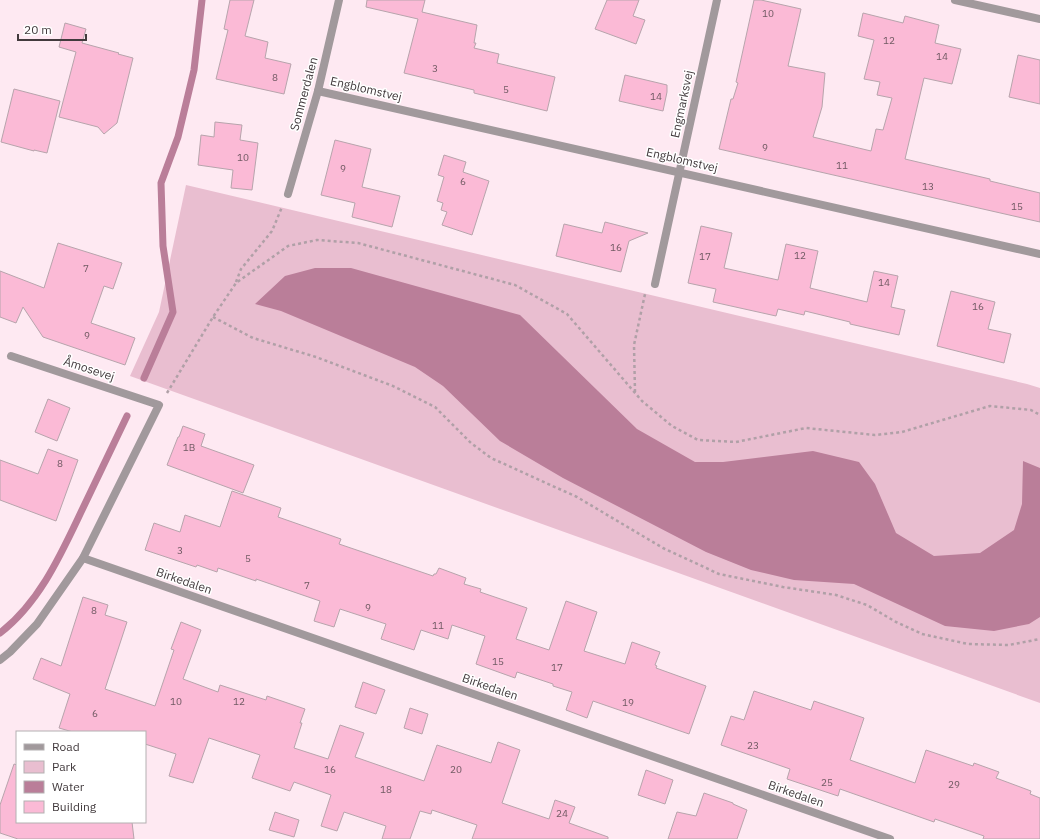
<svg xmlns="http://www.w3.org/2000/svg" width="1040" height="839" font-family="'IBM Plex Sans',sans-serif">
  <rect width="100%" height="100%" fill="#fee9f2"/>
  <path fill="#e9bed0" d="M 186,185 L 1027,384 L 1040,388 L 1040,703 L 130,376 L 159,312 Z"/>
  <path fill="#ba7e99" d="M 315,268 L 351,268 L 520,315 L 637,429 L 695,462 L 723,462 L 813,451 L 859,462 L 875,484 L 896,533 L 934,556 L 980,553 L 1014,530 L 1022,504 L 1023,461 L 1040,468 L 1040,617 L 1029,624 L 994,631 L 945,626 L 854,584 L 794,580 L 751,570 L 706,552 L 563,478 L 500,441 L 443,386 L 415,367 L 281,311 L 255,304 L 285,276 Z"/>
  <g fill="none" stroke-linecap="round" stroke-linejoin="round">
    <g stroke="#ba7e99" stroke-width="7">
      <path d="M 144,378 L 173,312 L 163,246 L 161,183 L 178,137 L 194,70 L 202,0"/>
      <path d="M 0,633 C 40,602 61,554 82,510 C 97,479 112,447 127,416"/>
    </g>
  </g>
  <g fill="#fbbad6" stroke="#b7a4ac">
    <path d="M 230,0 L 254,0 L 245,36 L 268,42 L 265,58 L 291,64 L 284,94 L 216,79 L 228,30 L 224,29 Z"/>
    <path d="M 367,0 L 425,0 L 422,12 L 477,25 L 474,43 L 476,43 L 474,48 L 499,54 L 497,63 L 555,77 L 547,111 L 474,93 L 474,90 L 404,73 L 418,19 L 366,7 Z"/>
    <path d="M 607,0 L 639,0 L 633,16 L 645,20 L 636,44 L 595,29 Z"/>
    <path d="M 754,0 L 761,0 L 801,9 L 788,66 L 825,73 L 822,107 L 813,137 L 871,151 L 876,129 L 883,130 L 892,98 L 877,95 L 880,82 L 864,79 L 874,40 L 858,36 L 863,13 L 903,23 L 905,16 L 939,25 L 935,43 L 961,49 L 952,84 L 924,78 L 905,159 L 990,179 L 990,181 L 1040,193 L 1040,222 L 719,149 L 731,99 L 733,99 L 738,83 L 736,82 Z"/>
    <path d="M 65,23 L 86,29 L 82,43 L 119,53 L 118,54 L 133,58 L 117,123 L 104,134 L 98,127 L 59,117 L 76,52 L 59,47 Z"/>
    <path d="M 1018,55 L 1040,60 L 1040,104 L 1009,97 Z"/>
    <path d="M 625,75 L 667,85 L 667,92 L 663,111 L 619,101 Z"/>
    <path d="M 14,89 L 60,101 L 47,153 L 34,150 L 34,151 L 1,142 Z"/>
    <path d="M 215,122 L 242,125 L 240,140 L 258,143 L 252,190 L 231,188 L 233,170 L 198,165 L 201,135 L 214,137 Z"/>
    <path d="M 335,140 L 371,149 L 362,187 L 400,196 L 392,227 L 352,217 L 355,203 L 321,195 Z"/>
    <path d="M 444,155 L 466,162 L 463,172 L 489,181 L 472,235 L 442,225 L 447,212 L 441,210 L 443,203 L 437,201 L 444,177 L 438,175 Z"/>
    <path d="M 605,222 L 648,233 L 629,241 L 621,272 L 556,256 L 564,224 L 602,233 Z"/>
    <path d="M 701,226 L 732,233 L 724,268 L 778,280 L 786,244 L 818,251 L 810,288 L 867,302 L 874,271 L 898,276 L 891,307 L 905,310 L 899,335 L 850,324 L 850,322 L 805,311 L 804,315 L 778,309 L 776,316 L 713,302 L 716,289 L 688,283 Z"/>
    <path d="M 58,243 L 122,263 L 113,289 L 104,286 L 91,323 L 135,338 L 125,365 L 43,337 L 23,307 L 16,323 L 0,317 L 0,271 L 44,288 Z"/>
    <path d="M 951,291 L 995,302 L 988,329 L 1011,334 L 1004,363 L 937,346 Z"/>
    <path d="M 48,399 L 70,408 L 57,441 L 35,432 Z"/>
    <path d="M 183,426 L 205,434 L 201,446 L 254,465 L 243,493 L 167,465 L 178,437 L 179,437 Z"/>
    <path d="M 48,449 L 78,460 L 56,521 L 0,500 L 0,460 L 38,474 Z"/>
    <path d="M 232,491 L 281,508 L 278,517 L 341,539 L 339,544 L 433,576 L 434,574 L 436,574 L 439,568 L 466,578 L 464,584 L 481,589 L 480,592 L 527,608 L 516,639 L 549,650 L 566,601 L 597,612 L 584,651 L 625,664 L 632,642 L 660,652 L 655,665 L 657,666 L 656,668 L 706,686 L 689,734 L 593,701 L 587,718 L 566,710 L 572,692 L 553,686 L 553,684 L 517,672 L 515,678 L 476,664 L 485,636 L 452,625 L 448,639 L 421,630 L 414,650 L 381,639 L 386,624 L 340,609 L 334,627 L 314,621 L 320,601 L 256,579 L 256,581 L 218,568 L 217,572 L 197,565 L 196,567 L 145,550 L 154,523 L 180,532 L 185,515 L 220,527 Z"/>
    <path d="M 83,597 L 108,605 L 105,615 L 127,622 L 105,689 L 155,706 L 174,650 L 171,649 L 181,622 L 201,630 L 183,679 L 218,692 L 220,685 L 266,700 L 267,696 L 305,709 L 300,723 L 302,723 L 294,748 L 328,759 L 340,725 L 364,733 L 355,757 L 424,781 L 437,745 L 491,763 L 498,742 L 520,750 L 502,803 L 549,819 L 555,800 L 575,807 L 569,823 L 608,837 L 608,839 L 472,839 L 477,825 L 432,810 L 431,814 L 420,811 L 410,839 L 382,839 L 386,826 L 344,812 L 337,831 L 321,826 L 331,795 L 294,782 L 290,791 L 252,778 L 260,755 L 209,738 L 193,783 L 169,776 L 176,754 L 145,744 L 145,732 L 73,732 L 59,728 L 70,694 L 33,679 L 41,658 L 61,666 Z"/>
    <path d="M 363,682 L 385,690 L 376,714 L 355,707 Z"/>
    <path d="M 754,691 L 811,710 L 814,701 L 864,718 L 850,760 L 915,783 L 926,750 L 973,766 L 974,763 L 999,772 L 996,778 L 1031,791 L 1030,794 L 1040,798 L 1040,839 L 983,839 L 984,836 L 935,819 L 934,822 L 840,789 L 838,796 L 787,779 L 790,769 L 721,745 L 731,716 L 744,720 Z"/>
    <path d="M 410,708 L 428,714 L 422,734 L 404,728 Z"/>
    <path d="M 14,764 L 17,765 L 17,822 L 132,822 L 134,839 L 18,839 L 0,833 L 0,805 Z"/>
    <path d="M 646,770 L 673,780 L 665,804 L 638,795 Z"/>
    <path d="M 704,793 L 733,803 L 733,804 L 747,810 L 737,839 L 668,839 L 677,812 L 696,816 Z"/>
    <path d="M 275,812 L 299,820 L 294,837 L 269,830 Z"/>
  </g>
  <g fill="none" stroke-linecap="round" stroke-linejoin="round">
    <g stroke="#b0a0a7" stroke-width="2.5" stroke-dasharray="3 3" stroke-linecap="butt">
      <path d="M 236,282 L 241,269 L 272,231 L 282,207"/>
      <path d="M 213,317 L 253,338 L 316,357 L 393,386 L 435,407 L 471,443 L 491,458 L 577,497 L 663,548 L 719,574 L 783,587 L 836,595 L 867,605 L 896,622 L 922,634 L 968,644 L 1009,645 L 1040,639"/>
      <path d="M 635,392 L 634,345 L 645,294"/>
      <path d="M 167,393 L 213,317 L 236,283 L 288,246 L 317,240 L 358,243 L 515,285 L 567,314 L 642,401 L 672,426 L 698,440 L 736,442 L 806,428 L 875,435 L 902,432 L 990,406 L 1031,410 L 1040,415"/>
    </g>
    <g stroke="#a1999c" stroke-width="8">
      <path d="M 955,0 L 1040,19"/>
      <path d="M 318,91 L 1040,254"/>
      <path d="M 288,194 L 318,91 L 339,0"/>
      <path d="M 655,284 L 717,0"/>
      <path d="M 83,558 L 890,839"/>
      <path d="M 0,660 L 10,652 L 37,624 L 83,558 L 159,405 L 11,356"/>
    </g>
  </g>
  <g text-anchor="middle" stroke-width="3" stroke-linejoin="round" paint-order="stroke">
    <g font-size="10" fill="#705a63">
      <text x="768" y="17">10</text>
      <text x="889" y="44">12</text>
      <text x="942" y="60">14</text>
      <text x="435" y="72">3</text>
      <text x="275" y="81">8</text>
      <text x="506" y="93">5</text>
      <text x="656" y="100">14</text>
      <text x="765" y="151">9</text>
      <text x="243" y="161">10</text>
      <text x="842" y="169">11</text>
      <text x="343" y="172">9</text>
      <text x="463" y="185">6</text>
      <text x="928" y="190">13</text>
      <text x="1017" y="210">15</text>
      <text x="616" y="251">16</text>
      <text x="800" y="259">12</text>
      <text x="705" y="260">17</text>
      <text x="86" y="272">7</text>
      <text x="884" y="286">14</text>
      <text x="978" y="310">16</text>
      <text x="87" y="339">9</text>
      <text x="189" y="451">1B</text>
      <text x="60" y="467">8</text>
      <text x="180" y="554">3</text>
      <text x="248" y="562">5</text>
      <text x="307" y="589">7</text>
      <text x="368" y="611">9</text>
      <text x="94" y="614">8</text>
      <text x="438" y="629">11</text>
      <text x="498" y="665">15</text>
      <text x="557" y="671">17</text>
      <text x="176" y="705">10</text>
      <text x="239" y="705">12</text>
      <text x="628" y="706">19</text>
      <text x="95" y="717">6</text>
      <text x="753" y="749">23</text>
      <text x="330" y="773">16</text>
      <text x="456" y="773">20</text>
      <text x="827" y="786">25</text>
      <text x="954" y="788">29</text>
      <text x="386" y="793">18</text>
      <text x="562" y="817">24</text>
    </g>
    <g font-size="12" fill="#423a3d" stroke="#fff">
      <text transform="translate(366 89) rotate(13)" y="4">Engblomstvej</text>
      <text transform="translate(304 94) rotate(-75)" y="4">Sommerdalen</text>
      <text transform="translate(682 104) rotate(-78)" y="4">Engmarksvej</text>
      <text transform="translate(682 160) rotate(13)" y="4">Engblomstvej</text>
      <text transform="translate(89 369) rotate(18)" y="4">Åmosevej</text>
      <text transform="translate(184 581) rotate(19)" y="4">Birkedalen</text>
      <text transform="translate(490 687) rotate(19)" y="4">Birkedalen</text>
      <text transform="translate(796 794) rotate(19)" y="4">Birkedalen</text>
    </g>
  </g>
  <rect x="16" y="731" width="130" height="92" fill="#ffffff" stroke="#b3b0b1"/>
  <rect x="24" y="744" width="20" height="6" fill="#a1999c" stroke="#b3b0b1"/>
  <text x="52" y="751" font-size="12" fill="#423a3d">Road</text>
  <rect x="24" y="761" width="20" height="12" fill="#e9bed0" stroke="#b3b0b1"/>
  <text x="52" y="771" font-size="12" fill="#423a3d">Park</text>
  <rect x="24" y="781" width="20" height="12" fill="#ba7e99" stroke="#b3b0b1"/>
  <text x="52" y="791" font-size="12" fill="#423a3d">Water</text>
  <rect x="24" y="801" width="20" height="12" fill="#fbbad6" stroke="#b3b0b1"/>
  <text x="52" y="811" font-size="12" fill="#423a3d">Building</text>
  <path d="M18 34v6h68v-6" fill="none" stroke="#423a3d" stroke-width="2"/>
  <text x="24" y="34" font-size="12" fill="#423a3d" stroke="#ffffff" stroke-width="3" paint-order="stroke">20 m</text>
</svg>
